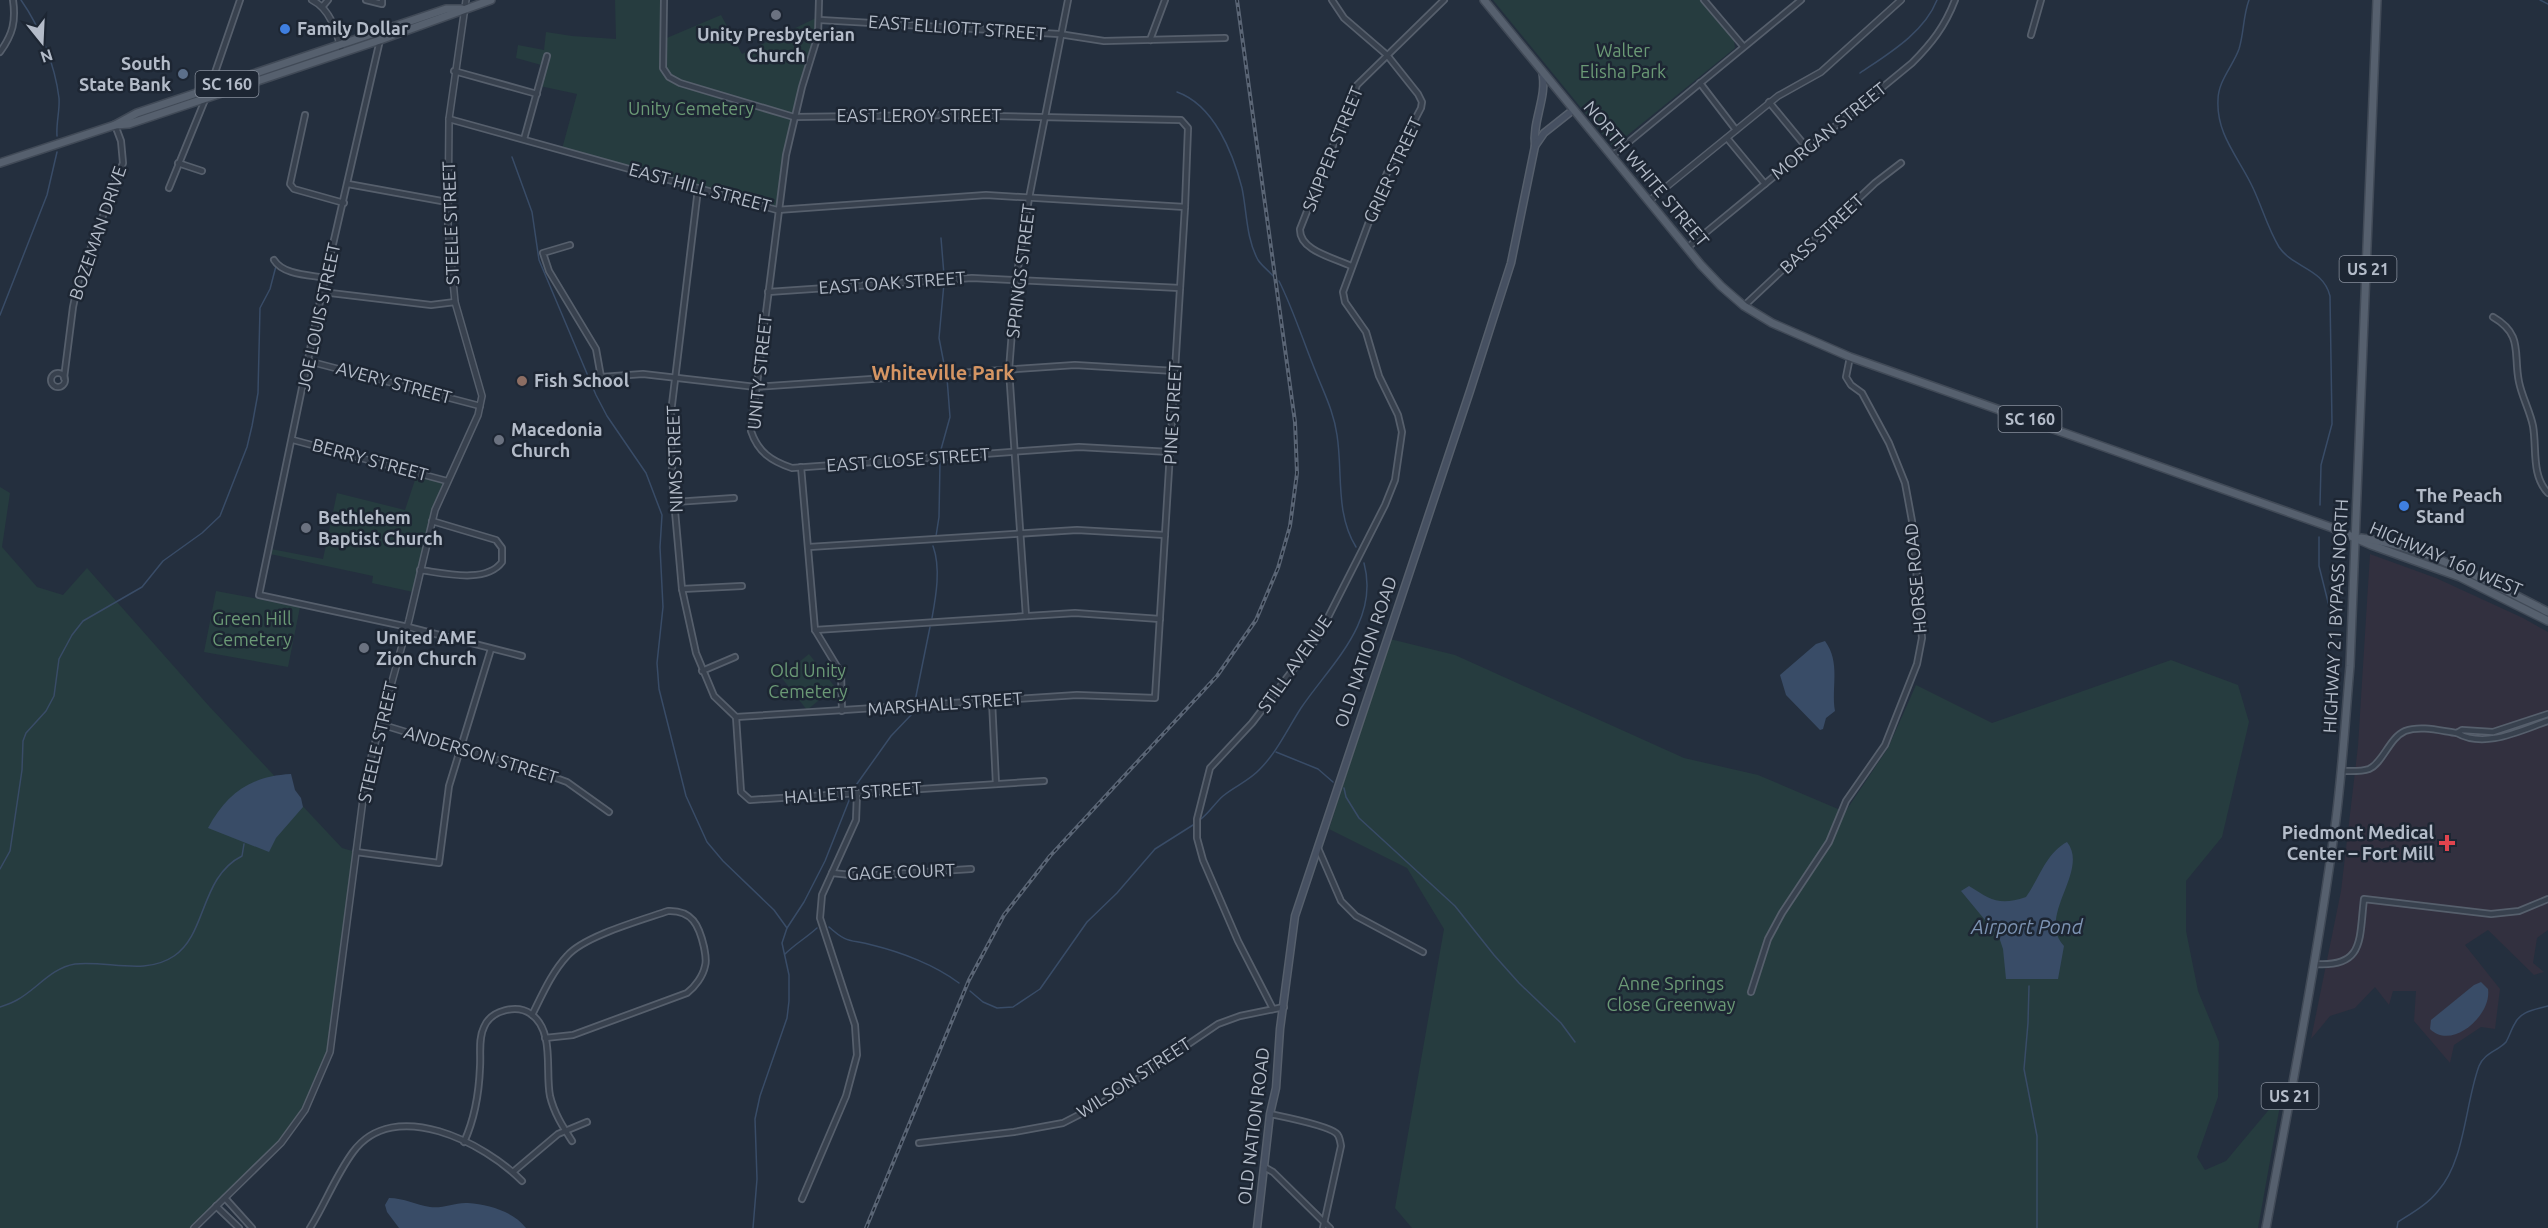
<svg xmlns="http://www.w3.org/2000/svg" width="2548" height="1228" font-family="Ubuntu,sans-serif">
  <rect width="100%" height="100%" fill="#242f3e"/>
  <path fill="#32303f" d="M 2370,554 L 2436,578 L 2523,618 L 2548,632 L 2548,930 L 2537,938 L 2533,963 L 2544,972 L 2534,975 L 2488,930 L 2465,945 L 2500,989 L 2495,1029 L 2481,1027 L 2454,1045 L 2450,1063 L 2414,1021 L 2416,991 L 2393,991 L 2389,1005 L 2375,987 L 2355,1008 L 2330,1016 L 2311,1039 L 2341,891 L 2358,746 Z"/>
  <g fill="#263c3f">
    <path d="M 615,0 L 663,0 L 662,40 L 721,15 L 742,54 L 818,17 L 817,35 L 785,154 L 776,208 L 562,149 L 577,94 L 540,86 L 545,66 L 516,58 L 518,45 L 544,50 L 546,32 L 572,36 L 616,39 Z"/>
    <path d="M 1493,0 L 1700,0 L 1734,40 L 1735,48 L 1613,147 Z"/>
    <path d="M 417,474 L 443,482 L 430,517 L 413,592 L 372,583 L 373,576 L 270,554 L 271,549 L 323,559 L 337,493 L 405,510 Z"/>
    <path d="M 0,487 L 10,493 L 2,547 L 37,587 L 63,595 L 87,568 L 208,705 L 342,848 L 356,852 L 334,1036 L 305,1110 L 281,1143 L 194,1228 L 0,1228 Z"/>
    <path d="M 216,591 L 300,607 L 288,667 L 204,652 Z"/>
    <path d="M 1390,639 L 1455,655 L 1684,758 L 1758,775 L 1845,812 L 1888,748 L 1916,685 L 1992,723 L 2171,660 L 2238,685 L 2249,722 L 2222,837 L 2186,881 L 2186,931 L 2198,991 L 2219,1042 L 2218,1097 L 2197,1157 L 2205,1170 L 2226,1161 L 2282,1094 L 2258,1228 L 1412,1228 L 1395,1208 L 1444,929 L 1407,868 L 1329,829 Z"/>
    <path d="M 809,654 L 835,687 L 807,710 L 781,677 Z"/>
  </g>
  <g fill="#394c67">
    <path d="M 1825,641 C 1841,663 1831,687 1835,711 L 1826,718 L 1823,729 L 1820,730 L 1786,695 L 1780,675 L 1816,644 Z"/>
    <path d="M 291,774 L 295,790 L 301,798 L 303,807 L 276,838 L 269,852 L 208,828 C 227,793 251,776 291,774 Z"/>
    <path d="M 2067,842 C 2090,871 2036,916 2064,946 L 2058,979 L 2006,979 L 2003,949 L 1999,937 L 1961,891 L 1969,886 C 1991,900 1999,906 2026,897 C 2039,879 2046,853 2067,842 Z"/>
    <path d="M 2481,982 L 2488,989 C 2492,1015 2452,1051 2430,1029 L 2431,1020 L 2474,985 Z"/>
    <path d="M 389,1198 C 404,1198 416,1205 430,1207 C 443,1209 455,1202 468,1203 C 489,1205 513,1211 526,1228 L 399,1228 L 387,1212 L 385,1205 Z"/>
  </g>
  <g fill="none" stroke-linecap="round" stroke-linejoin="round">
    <g stroke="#394c67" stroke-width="1.5">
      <path d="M 21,0 C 40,27 55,65 59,98 C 60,110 56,123 57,136"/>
      <path d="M 2249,0 C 2243,16 2244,33 2239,49 C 2233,66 2218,81 2218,100 C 2216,135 2240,159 2253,188 C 2262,207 2268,229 2279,247 C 2293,268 2323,268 2330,296 L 2332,424 L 2321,465 L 2320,505"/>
      <path d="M 2540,0 L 2548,4"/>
      <path d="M 1860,73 C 1888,54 1924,33 1937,0"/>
      <path d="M 1177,92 C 1214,105 1233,153 1242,188 C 1247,212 1246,238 1258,260 C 1262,266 1269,271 1274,277"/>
      <path d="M 512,157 L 532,212 L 539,260 L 596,395 L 607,416 L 646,473 L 662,515 L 660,547 L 663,607 L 657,663 L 659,689 L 686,796 L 707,842 L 723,861 L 774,910 L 787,928"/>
      <path d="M 941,238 L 944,275"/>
      <path d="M 1279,281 C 1294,311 1304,344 1317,375 C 1325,395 1334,413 1337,435 C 1343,473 1335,513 1356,547"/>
      <path d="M 944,283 L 939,338 L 945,369"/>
      <path d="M 0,315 L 47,195 L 57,152"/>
      <path d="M 940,453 L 950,417 L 947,378"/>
      <path d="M 936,536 L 939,517 L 940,462"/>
      <path d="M 2319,537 L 2319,566 L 2329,606"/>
      <path d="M 932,618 C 936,596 941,568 933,546"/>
      <path d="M 915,701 L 930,627"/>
      <path d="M 1276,752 L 1318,769 L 1333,782"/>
      <path d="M 854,788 L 891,736 L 912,714"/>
      <path d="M 1344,788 L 1346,797 L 1359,818 L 1455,906 L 1494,955 L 1519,983 L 1561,1023 L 1575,1042"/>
      <path d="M 1201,819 C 1210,812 1215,803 1223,796 C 1235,786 1249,781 1260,769 C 1277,752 1288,728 1301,708 C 1330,665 1380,622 1364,563"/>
      <path d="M 0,869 L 10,851 L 22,770 L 23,741 L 26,733 L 46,711 L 54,696 L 59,659 L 72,635 L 83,621 L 142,587 L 163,561 L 202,533 L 220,516 L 247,447 L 252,426 L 258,393 L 260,308 L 270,289 L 276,266"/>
      <path d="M 829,927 C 848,944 849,939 872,945 C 901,952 935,965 959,983"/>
      <path d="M 785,954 C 795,944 806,938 817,928"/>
      <path d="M 2029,986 L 2028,1023 L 2024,1069 L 2037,1136 L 2037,1228"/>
      <path d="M 970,991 L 983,1002 L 997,1008 L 1013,1007 L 1040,989 L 1087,922 L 1117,893 L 1155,849 L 1193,825"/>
      <path d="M 0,1007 C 6,1005 12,1003 17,1000 C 37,989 51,968 75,964 C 107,960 145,976 174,956 C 207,934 200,877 242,856 L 244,844"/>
      <path d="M 753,1228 L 757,1179 L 755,1119 L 760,1096 L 787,1018 L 789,1001 L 789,975 L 782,943 L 787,928 L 804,902 L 825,861 L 850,798"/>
      <path d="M 2397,1228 L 2398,1222 C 2412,1213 2428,1204 2438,1191 C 2465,1161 2465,1104 2479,1066 C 2484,1053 2498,1051 2506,1042 C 2509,1037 2511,1030 2514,1025 C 2520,1011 2534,1010 2548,1006"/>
    </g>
    <defs>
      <g id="minor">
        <path d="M 366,0 L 382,4 L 382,0"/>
        <path d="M 664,0 L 663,68 L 669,77 L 680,83 L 794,117 L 941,115 L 1181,120 L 1188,128 L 1185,207 L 1155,698 L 1077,695 L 736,717"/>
        <path d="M 819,0 L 818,35 L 802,87 L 786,155 L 751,431 C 758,452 771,461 792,468 L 1079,447 L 1170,452"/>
        <path d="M 1704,0 L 1743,46"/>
        <path d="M 323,6 L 328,0"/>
        <path d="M 820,20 L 1059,34 L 1104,41 L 1225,38"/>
        <path d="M 2031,35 L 2041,0"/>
        <path d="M 380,40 L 322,292 L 259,595 L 408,627 L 522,656"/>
        <path d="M 1150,40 L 1165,0"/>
        <path d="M 0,52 C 13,34 16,21 13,0"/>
        <path d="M 454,71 L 537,94"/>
        <path d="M 1700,83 L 1736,130"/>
        <path d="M 1769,102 L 1807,148"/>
        <path d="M 305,115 L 290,184 L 294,189 L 344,203"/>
        <path d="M 449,119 L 777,210 L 986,195 L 1185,207"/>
        <path d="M 1727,138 L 1765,184"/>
        <path d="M 524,139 L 547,56"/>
        <path d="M 1613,155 L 1801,0"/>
        <path d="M 178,163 L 202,171"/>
        <path d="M 348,184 L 447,202"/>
        <path d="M 169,188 L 209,90 L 240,0"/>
        <path d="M 698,189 L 670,421 L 673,489 L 682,589 L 696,653 L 714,696 L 736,717"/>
        <path d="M 570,245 L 543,253 L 549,271 L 596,349 L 601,377 L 643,374 L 756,387 L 1075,365 L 1175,371"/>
        <path d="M 1687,248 L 1912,63 C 1932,43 1945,26 1955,0"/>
        <path d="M 274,260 C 283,275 310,275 326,278"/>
        <path d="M 1351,266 C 1335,258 1299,251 1300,229 L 1357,85 L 1444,0"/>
        <path d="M 322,292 L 431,305 L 455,302"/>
        <path d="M 768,292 L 972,278 L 1180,288"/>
        <path d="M 1744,306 L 1875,183 L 1901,163"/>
        <path d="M 2493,317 C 2524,335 2513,354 2519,382 C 2522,397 2530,411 2533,426 C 2537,448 2531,475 2548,493"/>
        <path d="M 308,361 L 480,406"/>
        <circle cx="58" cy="380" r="7"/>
        <path d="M 64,378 L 73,307 L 79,279 L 123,163 L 121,141 L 115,125"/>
        <path d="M 293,440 L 447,481"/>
        <path d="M 801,467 L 815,630 L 841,673 L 842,711"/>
        <path d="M 675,502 L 734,498"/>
        <path d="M 809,547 L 1077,530 L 1165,535"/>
        <path d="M 420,570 C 443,573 486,584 502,562 L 502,548 L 496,540 L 432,521"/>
        <path d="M 682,589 L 742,586"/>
        <path d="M 1026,616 L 1009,370 L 1016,280 L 1029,198 L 1068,0"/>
        <path d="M 815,630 L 1075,613 L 1160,619"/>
        <path d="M 702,671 L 735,657"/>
        <path d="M 992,701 L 996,784"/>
        <path d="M 736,717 L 741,792 L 750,800 L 1044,781"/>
        <path d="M 380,724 L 556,778 L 567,782 L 609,812"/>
        <path d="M 2457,733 C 2485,749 2521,730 2548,721"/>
        <path d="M 2341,771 C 2350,771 2361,772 2369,769 C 2383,763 2389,738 2405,731 C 2421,725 2441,731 2457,733 L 2462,730 L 2493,732 L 2548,714"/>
        <path d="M 1318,848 L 1341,901 L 1356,916 L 1423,952"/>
        <path d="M 356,852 L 439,863 L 449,786 L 491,649"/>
        <path d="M 832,873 L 861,876 L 971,869"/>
        <path d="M 2314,964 C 2365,968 2359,939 2364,899 L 2491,914 L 2519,911 L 2548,899"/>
        <path d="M 1751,992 L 1768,939 L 1782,913 L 1829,842 L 1846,801 L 1885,745 L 1917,664 L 1922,638 L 1912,521 L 1905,483 L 1889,443 L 1862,393 L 1851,385 L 1846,377 L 1850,357"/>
        <path d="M 1273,1009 L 1238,941 L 1203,860 L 1197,838 L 1197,819 L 1210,768 L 1252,723 L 1318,637 L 1385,505 L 1395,480 L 1402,432 L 1398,415 L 1379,376 L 1366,332 L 1345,302 L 1343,292 L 1387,173 L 1421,108 L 1422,102 L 1418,94 L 1387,55 L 1344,18 L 1332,0"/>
        <path d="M 532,1015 C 542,995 552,972 567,956 C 584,936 642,920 668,911 C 692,910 699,925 704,947 C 705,953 707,960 705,966 C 703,976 695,987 687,993 L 573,1035 L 545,1038"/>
        <path d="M 1270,1114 C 1284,1117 1326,1125 1336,1133 C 1340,1136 1340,1141 1341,1146 L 1323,1228"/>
        <path d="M 464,1142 C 475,1118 479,1094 480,1067 C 481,1054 478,1039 484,1027 C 491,1010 517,1004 531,1014 C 555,1031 545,1071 550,1096 C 554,1113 563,1127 572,1141"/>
        <path d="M 919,1143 L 1014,1132 L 1063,1123 L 1102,1103 L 1218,1024 L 1240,1016 L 1284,1007"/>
        <path d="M 1264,1167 L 1273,1172 L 1330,1228"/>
        <path d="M 513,1172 L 558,1134 L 587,1122"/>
        <path d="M 225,1198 L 252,1228"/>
        <path d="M 802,1199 L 846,1096 L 857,1055 L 855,1025 L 820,918 L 822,895 L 856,820 L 857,793"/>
        <path d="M 216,1206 L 239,1228"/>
        <path d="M 310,1228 C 325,1204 336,1175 353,1152 C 394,1096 485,1143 522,1181"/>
      </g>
      <g id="tertiary">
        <path d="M 312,0 C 330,9 336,30 341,48"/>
        <path d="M 1649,201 L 1778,96 L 1821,72 L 1901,0"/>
        <path d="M 194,1228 L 281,1143 L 305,1110 L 330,1052 L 366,776 L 409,620 L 435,510 L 478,415 L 482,396 L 455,302 L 448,228 L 449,119 L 466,0"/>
      </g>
      <g id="secondary">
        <path d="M 1535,146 C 1532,120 1548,97 1542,71"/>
        <path d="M 1257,1228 L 1270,1114 L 1276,1088 L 1280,1029 L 1295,916 L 1470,391 L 1511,263 L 1535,146 L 1544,133 L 1573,110"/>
      </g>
      <g id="primary">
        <path d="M 1484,0 L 1701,265 L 1721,286 L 1744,306 L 1772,323 L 1850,357 L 2330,527 L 2371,545 L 2460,577 L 2548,621"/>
        <path d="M 115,125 L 137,113 L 446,9 L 462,9"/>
        <path d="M 0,163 L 115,125 L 129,124 L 380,40 L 491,0"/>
        <path d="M 2361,538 C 2422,545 2494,584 2548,612"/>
        <path d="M 2266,1228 C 2290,1097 2316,966 2334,834 C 2342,778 2345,722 2350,666 L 2377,0"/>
      </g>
    </defs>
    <use href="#minor" stroke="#565f6c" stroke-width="8"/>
    <use href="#tertiary" stroke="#565f6c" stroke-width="8"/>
    <use href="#secondary" stroke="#565f6c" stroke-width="9"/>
    <use href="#primary" stroke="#414a57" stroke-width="10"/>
    <use href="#minor" stroke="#38414e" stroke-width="4.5"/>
    <use href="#tertiary" stroke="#38414e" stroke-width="5"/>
    <use href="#secondary" stroke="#465061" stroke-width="6"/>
    <use href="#primary" stroke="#56606e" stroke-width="7"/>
    <defs>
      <path id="rail" d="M 866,1228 L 969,980 L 1004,915 L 1050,856 L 1217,676 L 1256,620 L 1278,568 L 1290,526 L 1297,473 L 1295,422 L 1237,0"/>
    </defs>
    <use href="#rail" stroke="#5a6575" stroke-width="4"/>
    <use href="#rail" stroke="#1d2633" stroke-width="1.5" stroke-dasharray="4.5" stroke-linecap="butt"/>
  </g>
  <g fill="#6b7280" stroke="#1d2633" stroke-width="2">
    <circle cx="776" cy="15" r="6"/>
    <circle cx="499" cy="440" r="6"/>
    <circle cx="306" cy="528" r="6"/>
    <circle cx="364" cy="648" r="6"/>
  </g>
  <g fill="#3f7fe0" stroke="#1d2633" stroke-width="2">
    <circle cx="285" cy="29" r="6"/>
    <circle cx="2404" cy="506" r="6"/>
  </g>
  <circle fill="#5c6f8a" stroke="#1d2633" stroke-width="2" cx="183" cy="74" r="6"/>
  <circle fill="#8d6e63" stroke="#1d2633" stroke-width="2" cx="522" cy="381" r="6"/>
  <path fill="#e0444e" stroke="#1d2633" stroke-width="2" d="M2444 834h6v6h6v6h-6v6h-6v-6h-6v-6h6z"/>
  <g text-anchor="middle" stroke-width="5" stroke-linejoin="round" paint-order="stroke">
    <g fill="#1d2633" stroke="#878f9c" stroke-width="1.5">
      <rect x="195.5" y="71" width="63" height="26" rx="4.5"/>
      <rect x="2339.5" y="256" width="57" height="26" rx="4.5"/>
      <rect x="1998.5" y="406" width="63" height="26" rx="4.5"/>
      <rect x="2261.5" y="1083" width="57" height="26" rx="4.5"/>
    </g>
    <g font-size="16" font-weight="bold" fill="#b4bcc9">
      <text x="227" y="90">SC 160</text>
      <text x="2368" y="275">US 21</text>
      <text x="2030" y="425">SC 160</text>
      <text x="2290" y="1102">US 21</text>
    </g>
    <g font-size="18" fill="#b4bcc9" stroke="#1d2633">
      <text transform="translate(957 28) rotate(4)" y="6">EAST ELLIOTT STREET</text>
      <text x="919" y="122">EAST LEROY STREET</text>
      <text transform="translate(1829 131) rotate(-39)" y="6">MORGAN STREET</text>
      <text transform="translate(1333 149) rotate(-68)" y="6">SKIPPER STREET</text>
      <text transform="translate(1393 170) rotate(-65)" y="6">GRIER STREET</text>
      <text transform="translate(1646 174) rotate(50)" y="6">NORTH WHITE STREET</text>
      <text transform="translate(700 188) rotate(15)" y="6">EAST HILL STREET</text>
      <text transform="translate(451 223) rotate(-92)" y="6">STEELE STREET</text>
      <text transform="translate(98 233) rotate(-71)" y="6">BOZEMAN DRIVE</text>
      <text transform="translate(1822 234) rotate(-43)" y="6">BASS STREET</text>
      <text transform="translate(1021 271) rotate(-83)" y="6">SPRINGS STREET</text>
      <text transform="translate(892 283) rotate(-4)" y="6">EAST OAK STREET</text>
      <text transform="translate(319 317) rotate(-78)" y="6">JOE LOUIS STREET</text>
      <text transform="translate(760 372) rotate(-84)" y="6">UNITY STREET</text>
      <text transform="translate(394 383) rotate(15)" y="6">AVERY STREET</text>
      <text transform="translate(1173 413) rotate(-87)" y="6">PINE STREET</text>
      <text transform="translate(675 459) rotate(-92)" y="6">NIMS STREET</text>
      <text transform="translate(370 460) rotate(15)" y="6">BERRY STREET</text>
      <text transform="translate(908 460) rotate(-4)" y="6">EAST CLOSE STREET</text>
      <text transform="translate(2446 559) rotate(23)" y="6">HIGHWAY 160 WEST</text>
      <text transform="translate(1916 578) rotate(-95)" y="6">HORSE ROAD</text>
      <text transform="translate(2336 616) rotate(-87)" y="6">HIGHWAY 21 BYPASS NORTH</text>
      <text transform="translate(1366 652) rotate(-71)" y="6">OLD NATION ROAD</text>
      <text transform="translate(1295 664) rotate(-55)" y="6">STILL AVENUE</text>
      <text transform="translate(945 704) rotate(-4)" y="6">MARSHALL STREET</text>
      <text transform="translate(378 742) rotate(-77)" y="6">STEELE STREET</text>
      <text transform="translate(481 755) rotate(17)" y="6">ANDERSON STREET</text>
      <text transform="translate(853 793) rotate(-4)" y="6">HALLETT STREET</text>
      <text transform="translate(901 872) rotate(-2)" y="6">GAGE COURT</text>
      <text transform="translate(1134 1078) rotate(-33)" y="6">WILSON STREET</text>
      <text transform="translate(1254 1126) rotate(-83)" y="6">OLD NATION ROAD</text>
    </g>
    <g font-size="18" font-weight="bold" fill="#b4bcc9" stroke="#1d2633" text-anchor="start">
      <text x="297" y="35">Family Dollar</text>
      <text x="776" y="41" text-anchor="middle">Unity Presbyterian<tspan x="776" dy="21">Church</tspan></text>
      <text x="171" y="70" text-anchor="end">South<tspan x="171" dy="21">State Bank</tspan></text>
      <text x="534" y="387">Fish School</text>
      <text x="511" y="436">Macedonia<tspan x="511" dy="21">Church</tspan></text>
      <text x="2416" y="502">The Peach<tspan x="2416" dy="21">Stand</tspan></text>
      <text x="318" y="524">Bethlehem<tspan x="318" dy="21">Baptist Church</tspan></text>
      <text x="376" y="644">United AME<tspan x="376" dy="21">Zion Church</tspan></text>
      <text x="2434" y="839" text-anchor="end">Piedmont Medical<tspan x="2434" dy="21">Center – Fort Mill</tspan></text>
    </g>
    <g font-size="18" fill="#6b9a76" stroke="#1d2633">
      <text x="1623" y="57">Walter<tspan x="1623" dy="21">Elisha Park</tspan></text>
      <text x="691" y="115">Unity Cemetery</text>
      <text x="252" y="625">Green Hill<tspan x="252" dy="21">Cemetery</tspan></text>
      <text x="808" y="677">Old Unity<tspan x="808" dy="21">Cemetery</tspan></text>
      <text x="1671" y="990">Anne Springs<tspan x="1671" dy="21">Close Greenway</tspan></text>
    </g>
    <g font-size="20" font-weight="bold" fill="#d59563" stroke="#1d2633">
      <text x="943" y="380">Whiteville Park</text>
    </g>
    <g font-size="20" font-style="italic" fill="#7c92b1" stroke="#1d2633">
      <text x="2027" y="934">Airport Pond</text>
    </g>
  </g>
  <g transform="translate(42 42) rotate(162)" stroke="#1d2633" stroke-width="4.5" paint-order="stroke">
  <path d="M0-4.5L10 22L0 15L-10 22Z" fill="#b4bcc9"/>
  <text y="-9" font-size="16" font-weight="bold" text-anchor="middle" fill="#b4bcc9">N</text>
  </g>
</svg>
